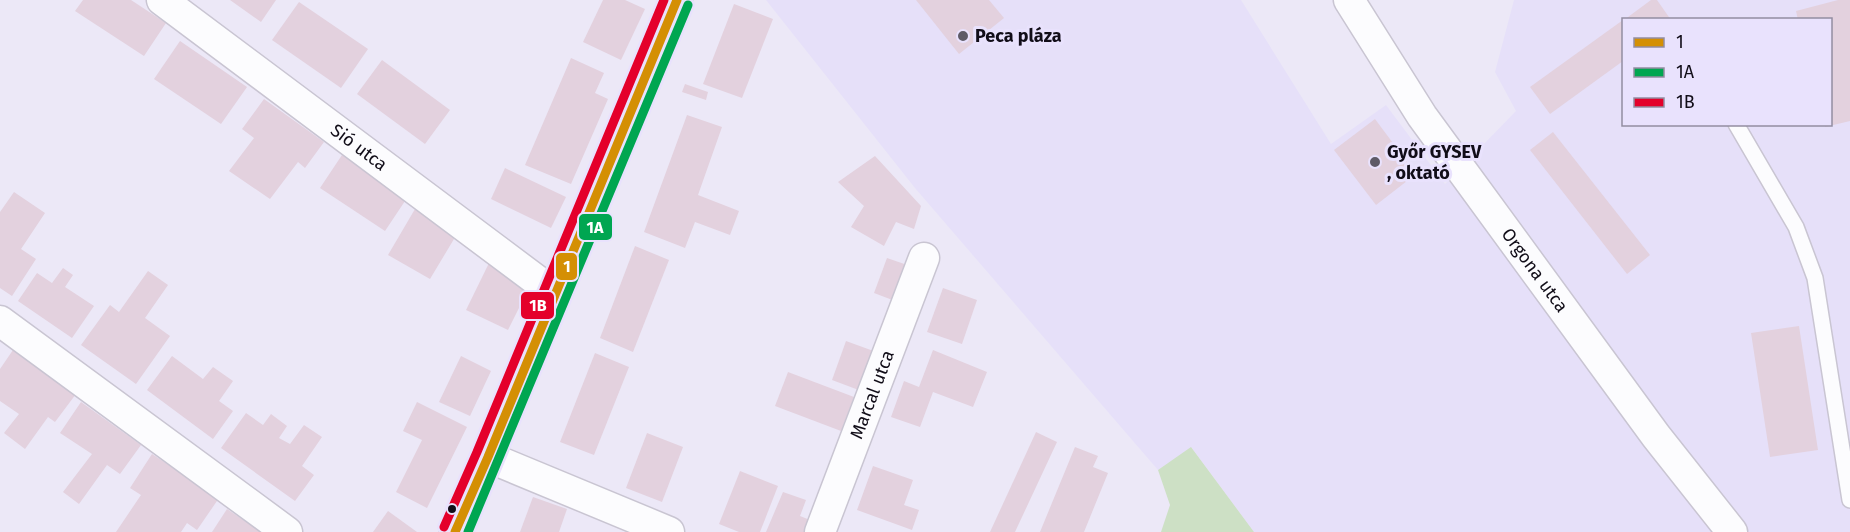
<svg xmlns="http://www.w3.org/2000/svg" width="1850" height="532" font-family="'Fira Sans',sans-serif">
  <rect width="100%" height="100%" fill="#ece8f7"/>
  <path fill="#e6e0f9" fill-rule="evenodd" d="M 766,0 L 1241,0 L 1331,144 L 1386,105 L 1445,184 L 1516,111 L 1495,72 L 1514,0 L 1850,0 L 1850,532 L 1254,532 L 1192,448 L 1158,470 L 915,188 ZM 1624,20 L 1830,20 L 1830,124 L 1624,124 Z"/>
  <path fill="#cde0c5" d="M 1191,447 L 1254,532 L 1161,532 L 1170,505 L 1158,470 Z"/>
  <g fill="#e3d1de">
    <path d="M 83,0 L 131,0 L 166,23 L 144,56 L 75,11 Z"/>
    <path d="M 230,0 L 276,0 L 261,22 Z"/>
    <path d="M 603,0 L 625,0 L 645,9 L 621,60 L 583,42 Z"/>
    <path d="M 916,0 L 989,0 L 1004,18 L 959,54 Z"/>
    <path d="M 1651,0 L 1657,0 L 1671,20 L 1624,20 Z"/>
    <path d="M 1838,0 L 1850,0 L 1850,121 L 1825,127 L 1825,124 L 1830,124 L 1830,20 L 1798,20 L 1796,11 Z"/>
    <path d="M 299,2 L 368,49 L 341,88 L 272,40 Z"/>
    <path d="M 734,4 L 773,19 L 742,98 L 703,84 Z"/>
    <path d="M 1623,20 L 1623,61 L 1550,114 L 1530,87 Z"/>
    <path d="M 180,41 L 247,87 L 221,124 L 154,79 Z"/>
    <path d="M 571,58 L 604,73 L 595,93 L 608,99 L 571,184 L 525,165 Z"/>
    <path d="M 382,60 L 450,110 L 425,144 L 357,94 Z"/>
    <path d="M 685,84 L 708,92 L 706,100 L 682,92 Z"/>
    <path d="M 264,99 L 324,142 L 305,168 L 298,162 L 270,199 L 229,171 L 254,138 L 242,129 Z"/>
    <path d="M 687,115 L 722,127 L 698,195 L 739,211 L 730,235 L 695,222 L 685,248 L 644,232 Z"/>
    <path d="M 1375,119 L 1416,174 L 1376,205 L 1334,150 Z"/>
    <path d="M 1553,132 L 1650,255 L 1627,274 L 1530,150 Z"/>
    <path d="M 342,155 L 407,198 L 385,231 L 320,188 Z"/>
    <path d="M 875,156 L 921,206 L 914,229 L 896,222 L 884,246 L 851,227 L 864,206 L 838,182 Z"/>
    <path d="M 505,168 L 566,197 L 551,228 L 491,199 Z"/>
    <path d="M 14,192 L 45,213 L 21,249 L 36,259 L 12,296 L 0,288 L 0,212 Z"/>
    <path d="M 415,209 L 457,234 L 430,279 L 388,255 Z"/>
    <path d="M 635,246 L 669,260 L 633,352 L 600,338 Z"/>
    <path d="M 887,258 L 916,268 L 903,304 L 874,293 Z"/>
    <path d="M 490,261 L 532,282 L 508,330 L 466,310 Z"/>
    <path d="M 63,268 L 73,275 L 65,287 L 94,306 L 72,338 L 18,301 L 37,273 L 52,283 Z"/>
    <path d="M 148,271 L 168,285 L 145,318 L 170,336 L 136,384 L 81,345 L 110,305 L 119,312 Z"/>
    <path d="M 943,288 L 977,300 L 962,344 L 927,332 Z"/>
    <path d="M 1799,326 L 1818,450 L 1770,457 L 1751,333 Z"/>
    <path d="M 846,341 L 879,353 L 864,392 L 832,380 Z"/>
    <path d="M 13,350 L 76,394 L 55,422 L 48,417 L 25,449 L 4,433 L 19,414 L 0,401 L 0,369 Z"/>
    <path d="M 933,350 L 987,372 L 973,407 L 933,392 L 920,427 L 891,417 L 904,381 L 919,387 Z"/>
    <path d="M 595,353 L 629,367 L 594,455 L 560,442 Z"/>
    <path d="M 172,356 L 203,379 L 213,367 L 233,381 L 219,401 L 233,411 L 213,439 L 147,390 Z"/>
    <path d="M 461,356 L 491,371 L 470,416 L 439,402 Z"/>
    <path d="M 788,372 L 854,397 L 841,431 L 775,406 Z"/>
    <path d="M 81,402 L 141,445 L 120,474 L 107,465 L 79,504 L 63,492 L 92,454 L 60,433 Z"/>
    <path d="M 417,402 L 467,427 L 427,508 L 396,492 L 422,440 L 403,431 Z"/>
    <path d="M 246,413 L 263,425 L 271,414 L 287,426 L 279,438 L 290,444 L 304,425 L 322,437 L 302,466 L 314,475 L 295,501 L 221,448 Z"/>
    <path d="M 1036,432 L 1057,442 L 1015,532 L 990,532 Z"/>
    <path d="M 647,433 L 683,447 L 662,502 L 626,488 Z"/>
    <path d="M 1075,447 L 1098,456 L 1093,467 L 1108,473 L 1084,532 L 1040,532 Z"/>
    <path d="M 152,454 L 219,498 L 197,530 L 187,523 L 181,532 L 116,532 L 141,495 L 130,488 Z"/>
    <path d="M 873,466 L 913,480 L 904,505 L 919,510 L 912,530 L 857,510 Z"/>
    <path d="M 740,471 L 778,486 L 760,532 L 739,532 L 719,524 Z"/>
    <path d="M 783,492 L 806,500 L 800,516 L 815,522 L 811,532 L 766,532 Z"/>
    <path d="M 533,497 L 567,509 L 559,532 L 520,532 Z"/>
    <path d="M 227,509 L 261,532 L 212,532 Z"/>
    <path d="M 388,511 L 417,532 L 373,532 Z"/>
  </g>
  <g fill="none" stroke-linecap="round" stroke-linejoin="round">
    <defs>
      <path id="service" d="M 1736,124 L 1796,227 L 1815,278 L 1850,500"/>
      <g id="minor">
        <path id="s1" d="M 162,0 L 555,294"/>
        <path id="s2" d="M 1349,0 L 1422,116 L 1656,436 L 1732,532"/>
        <path d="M 0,321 L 287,532"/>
        <path d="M 488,457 L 669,532"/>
        <path d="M 455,532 L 488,457 L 677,0"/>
        <path id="s3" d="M 820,532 L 924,258"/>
      </g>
    </defs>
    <use href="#service" stroke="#c9c5d2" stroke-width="18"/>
    <use href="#minor" stroke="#c9c5d2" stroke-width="33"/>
    <use href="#service" stroke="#fcfcfe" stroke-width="15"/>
    <use href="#minor" stroke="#fcfcfe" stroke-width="30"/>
    <defs>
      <path id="bus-1" d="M 455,532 L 488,457 L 677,0"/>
      <path id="bus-2" d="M 468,532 L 688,5"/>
      <path id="bus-3" d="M 444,527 L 477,452 L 664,0"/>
    </defs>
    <use href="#bus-1" stroke="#e9e2fd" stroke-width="14"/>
    <use href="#bus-2" stroke="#e9e2fd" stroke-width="14"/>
    <use href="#bus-3" stroke="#e9e2fd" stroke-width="14"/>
    <use href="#bus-1" stroke="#d48f04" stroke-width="9"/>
    <use href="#bus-2" stroke="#00a651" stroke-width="9"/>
    <use href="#bus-3" stroke="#e4002b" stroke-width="9"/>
  </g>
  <g fill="#5e5a66" stroke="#e9e2fd" stroke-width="2">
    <circle cx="963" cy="36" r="6"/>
    <circle cx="1375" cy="162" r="6"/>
  </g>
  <circle fill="#110d18" stroke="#e9e2fd" stroke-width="2" cx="452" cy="509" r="5"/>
  <g text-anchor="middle" stroke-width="6" stroke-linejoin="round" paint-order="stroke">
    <g font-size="18" font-weight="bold" fill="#110d18" stroke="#e9e2fd" text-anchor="start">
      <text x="975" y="42">Peca pláza</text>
      <text x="1387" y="158">Győr GYSEV<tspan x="1387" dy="21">, oktató</tspan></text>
    </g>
    <g font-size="18" fill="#110d18" stroke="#e9e2fd">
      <text dy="6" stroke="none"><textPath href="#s1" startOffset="246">Sió utca</textPath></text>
      <text dy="6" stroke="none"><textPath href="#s2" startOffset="328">Orgona utca</textPath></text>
      <text dy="6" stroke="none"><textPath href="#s3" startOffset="147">Marcal utca</textPath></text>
    </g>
  </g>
  <g stroke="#e9e2fd" stroke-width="2">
    <rect x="578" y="213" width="35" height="28" rx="6" fill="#00a651"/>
    <rect x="555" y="252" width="23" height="29" rx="6" fill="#d48f04"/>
    <rect x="520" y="291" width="35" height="29" rx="6" fill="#e4002b"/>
  </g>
  <g font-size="16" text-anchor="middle" font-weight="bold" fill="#fff">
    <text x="595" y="233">1A</text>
    <text x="567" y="272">1</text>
    <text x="538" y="311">1B</text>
  </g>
  <rect x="1622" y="18" width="210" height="108" fill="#e9e2fd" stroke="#938da1" stroke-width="1.5"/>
  <rect x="1634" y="38" width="30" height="9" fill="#d48f04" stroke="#938da1" stroke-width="1.5"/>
  <text x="1676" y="48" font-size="18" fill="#110d18">1</text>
  <rect x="1634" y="68" width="30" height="9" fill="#00a651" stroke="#938da1" stroke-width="1.5"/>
  <text x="1676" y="78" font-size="18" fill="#110d18">1A</text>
  <rect x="1634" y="98" width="30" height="9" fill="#e4002b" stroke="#938da1" stroke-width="1.5"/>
  <text x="1676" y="108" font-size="18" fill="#110d18">1B</text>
</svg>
